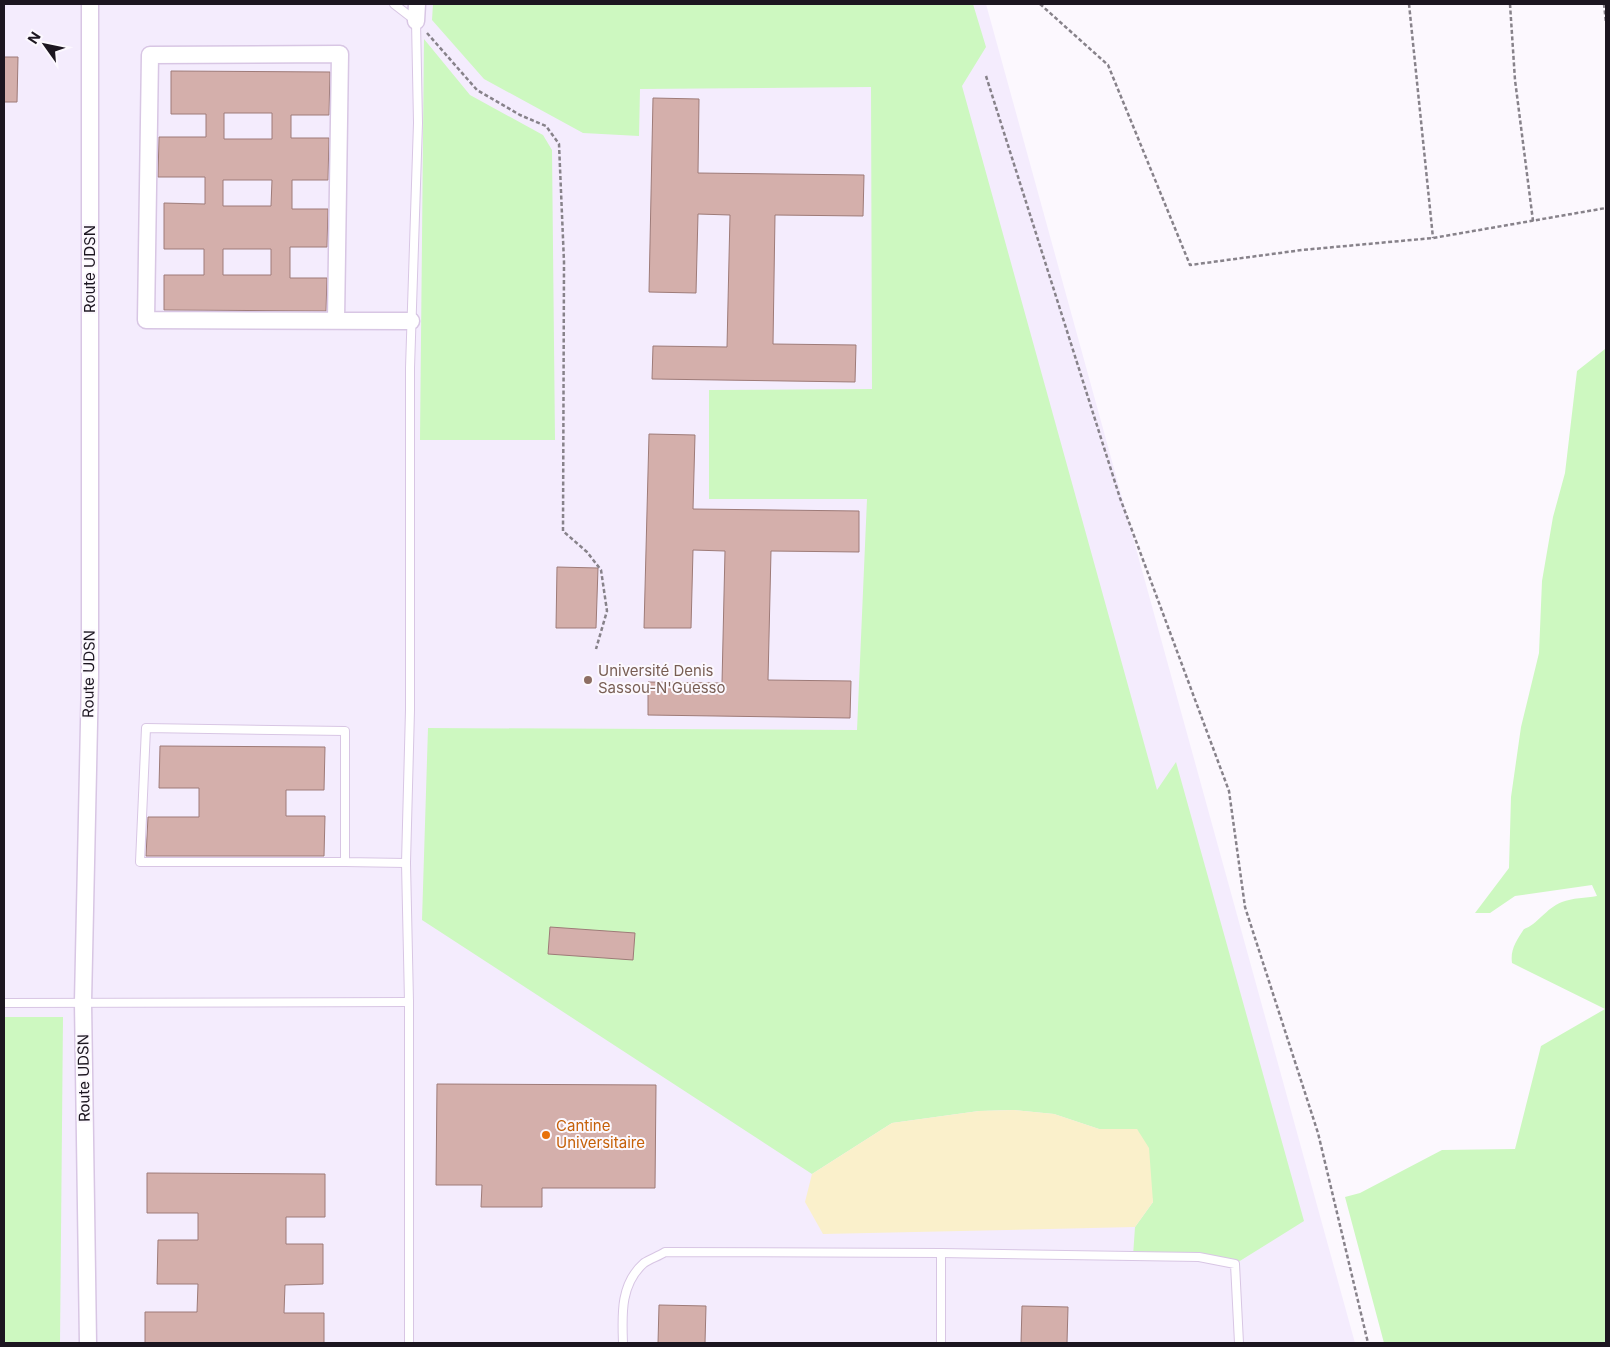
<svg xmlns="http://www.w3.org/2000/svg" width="1610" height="1347" font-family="Inter,sans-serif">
  <rect width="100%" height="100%" fill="#fcf8fe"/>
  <path fill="#f4ecfd" d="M 4,4 L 986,4 L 1355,1343 L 4,1343 Z"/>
  <g fill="#cdf8c0">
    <path d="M 433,4 L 973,4 L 986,47 L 962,86 L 1157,790 L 1176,762 L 1304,1221 L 1235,1264 L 1199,1257 L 1133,1256 L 1135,1227 L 1153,1202 L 1137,1129 L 1099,1129 L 1054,1114 L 1014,1110 L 979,1111 L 892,1123 L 812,1174 L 422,920 L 428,728 L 857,730 L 867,499 L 709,499 L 709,390 L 872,389 L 871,87 L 640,89 L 639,136 L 583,133 L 484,79 L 432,20 Z"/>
    <path d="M 424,39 L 470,95 L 543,135 L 552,150 L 555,440 L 420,440 Z"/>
    <path d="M 1606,344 L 1606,1343 L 1384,1343 L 1345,1197 L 1360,1193 L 1442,1150 L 1515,1149 L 1541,1046 L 1605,1009 L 1512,963 C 1510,949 1517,940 1524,929 C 1537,925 1546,908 1562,902 C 1572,898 1586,898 1597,896 L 1592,885 L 1515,896 L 1490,913 L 1475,913 L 1509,868 L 1511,797 L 1521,727 L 1539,653 L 1542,581 L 1553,517 L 1565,473 L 1577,371 L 1605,349 Z"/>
    <path d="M 4,1017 L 63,1017 L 60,1343 L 4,1343 Z"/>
  </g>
  <path fill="#faf0cb" d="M 1014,1110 L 1054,1114 L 1099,1129 L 1137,1129 L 1149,1148 L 1153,1202 L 1135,1227 L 823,1234 L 805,1202 L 812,1174 L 892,1123 L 979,1111 Z"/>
  <g fill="#d4afab" stroke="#9e7b78" fill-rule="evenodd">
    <path d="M 4,57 L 18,57 L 17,102 L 4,102 Z"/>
    <path d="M 171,71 L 330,72 L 329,115 L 291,115 L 291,138 L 329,138 L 328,180 L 292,180 L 292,209 L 328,209 L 327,247 L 290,247 L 290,278 L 327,278 L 326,311 L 164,310 L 164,275 L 204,275 L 204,249 L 164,249 L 164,203 L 205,204 L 205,177 L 158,177 L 159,137 L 206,137 L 206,114 L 171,114 ZM 224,113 L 272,113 L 272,139 L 224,139 ZM 223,180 L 272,180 L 271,206 L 223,206 ZM 223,249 L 271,249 L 271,275 L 223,275 Z"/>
    <path d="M 653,98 L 699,99 L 698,173 L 864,175 L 863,216 L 775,215 L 773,344 L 856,345 L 855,382 L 652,379 L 653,346 L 727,347 L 730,215 L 698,214 L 696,293 L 649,292 Z"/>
    <path d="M 649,434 L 695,435 L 693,509 L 859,511 L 859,552 L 771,551 L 768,680 L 851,681 L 850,718 L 648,715 L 648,682 L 722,683 L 725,551 L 693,550 L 691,628 L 644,628 Z"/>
    <path d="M 557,567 L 598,568 L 596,628 L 556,628 Z"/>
    <path d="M 160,746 L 325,747 L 324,790 L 286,790 L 286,816 L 325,816 L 324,856 L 146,856 L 148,817 L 199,817 L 199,788 L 159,788 Z"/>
    <path d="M 550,927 L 635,933 L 633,960 L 548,954 Z"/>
    <path d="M 437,1084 L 656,1085 L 655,1188 L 542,1188 L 542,1207 L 481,1207 L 482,1185 L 436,1185 Z"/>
    <path d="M 147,1173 L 325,1174 L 325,1217 L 286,1217 L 286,1244 L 323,1244 L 323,1284 L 285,1285 L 284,1313 L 324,1313 L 324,1343 L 145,1343 L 145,1312 L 197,1312 L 198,1284 L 157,1284 L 158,1240 L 198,1240 L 198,1213 L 147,1213 Z"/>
    <path d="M 659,1305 L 706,1306 L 705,1343 L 658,1343 Z"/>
    <path d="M 1022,1306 L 1068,1307 L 1067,1343 L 1021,1343 Z"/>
  </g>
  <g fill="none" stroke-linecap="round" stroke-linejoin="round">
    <defs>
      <g id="service">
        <path d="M 394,4 L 416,21 L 418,123 L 410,368 L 410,710 L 406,863 L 409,1002 L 409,1343"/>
        <path d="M 345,862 L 140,862 L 146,728 L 345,731 L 345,862 L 406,863"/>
        <path d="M 4,1003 L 409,1002"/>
        <path d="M 941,1253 L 941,1343"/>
        <path d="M 623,1343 C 622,1315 620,1284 644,1263 C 650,1259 659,1256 665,1252 L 941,1253 L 1199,1257 L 1235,1264 L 1239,1343"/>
      </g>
      <g id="minor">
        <path d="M 416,21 L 417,4"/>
        <path d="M 336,320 L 340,54 L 150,55 L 146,320 L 411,321"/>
        <path d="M 88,1343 L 83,1002 L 90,677 L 90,4"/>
      </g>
    </defs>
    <use href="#service" stroke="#d8c6e4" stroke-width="10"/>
    <use href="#minor" stroke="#d8c6e4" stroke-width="19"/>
    <g stroke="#87828a" stroke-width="2.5" stroke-dasharray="4 2.5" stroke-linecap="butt">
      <path d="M 1040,4 L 1108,65 L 1190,265 L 1302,250 L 1433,238 L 1606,208"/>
      <path d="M 1409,4 L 1433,238"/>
      <path d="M 1510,4 L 1515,80 L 1533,221"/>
      <path d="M 1604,4 L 1606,23"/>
      <path d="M 427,33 L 477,90 L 520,115 L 546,126 L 559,144 L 564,262 L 563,531 L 587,552 L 601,570 L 607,611 L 596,649"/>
      <path d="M 986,76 L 1120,498 L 1229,791 L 1245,907 L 1318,1133 L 1368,1343"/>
    </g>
    <use href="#service" stroke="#fff" stroke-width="8"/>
    <use href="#minor" stroke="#fff" stroke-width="16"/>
  </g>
  <circle fill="#8d6e63" stroke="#fcf8fe" stroke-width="2" cx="588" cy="680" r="5"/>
  <circle fill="#e8710a" stroke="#fcf8fe" stroke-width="2" cx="546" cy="1135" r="5"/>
  <g text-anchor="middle" stroke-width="4" stroke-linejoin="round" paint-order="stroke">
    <g font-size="15" fill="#1c1620" stroke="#fcf8fe">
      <text transform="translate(90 269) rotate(-90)" y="5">Route UDSN</text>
      <text transform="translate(89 674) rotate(-89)" y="5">Route UDSN</text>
      <text transform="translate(84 1078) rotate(-91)" y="5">Route UDSN</text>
    </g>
    <g font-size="15" fill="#785e54" stroke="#fcf8fe" text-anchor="start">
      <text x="598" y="676">Université Denis<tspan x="598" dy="17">Sassou-N'Guesso</tspan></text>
    </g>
    <g font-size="15" fill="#c56008" stroke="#fcf8fe" text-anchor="start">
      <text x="556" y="1131">Cantine<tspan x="556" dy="17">Universitaire</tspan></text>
    </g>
  </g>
  <rect width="1610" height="1347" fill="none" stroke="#1c1620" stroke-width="10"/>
  <g transform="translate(45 45) rotate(303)" stroke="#fcf8fe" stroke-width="4" paint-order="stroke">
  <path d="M0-4L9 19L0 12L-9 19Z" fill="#1c1620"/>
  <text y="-8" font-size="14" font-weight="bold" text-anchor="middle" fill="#1c1620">N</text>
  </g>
</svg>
